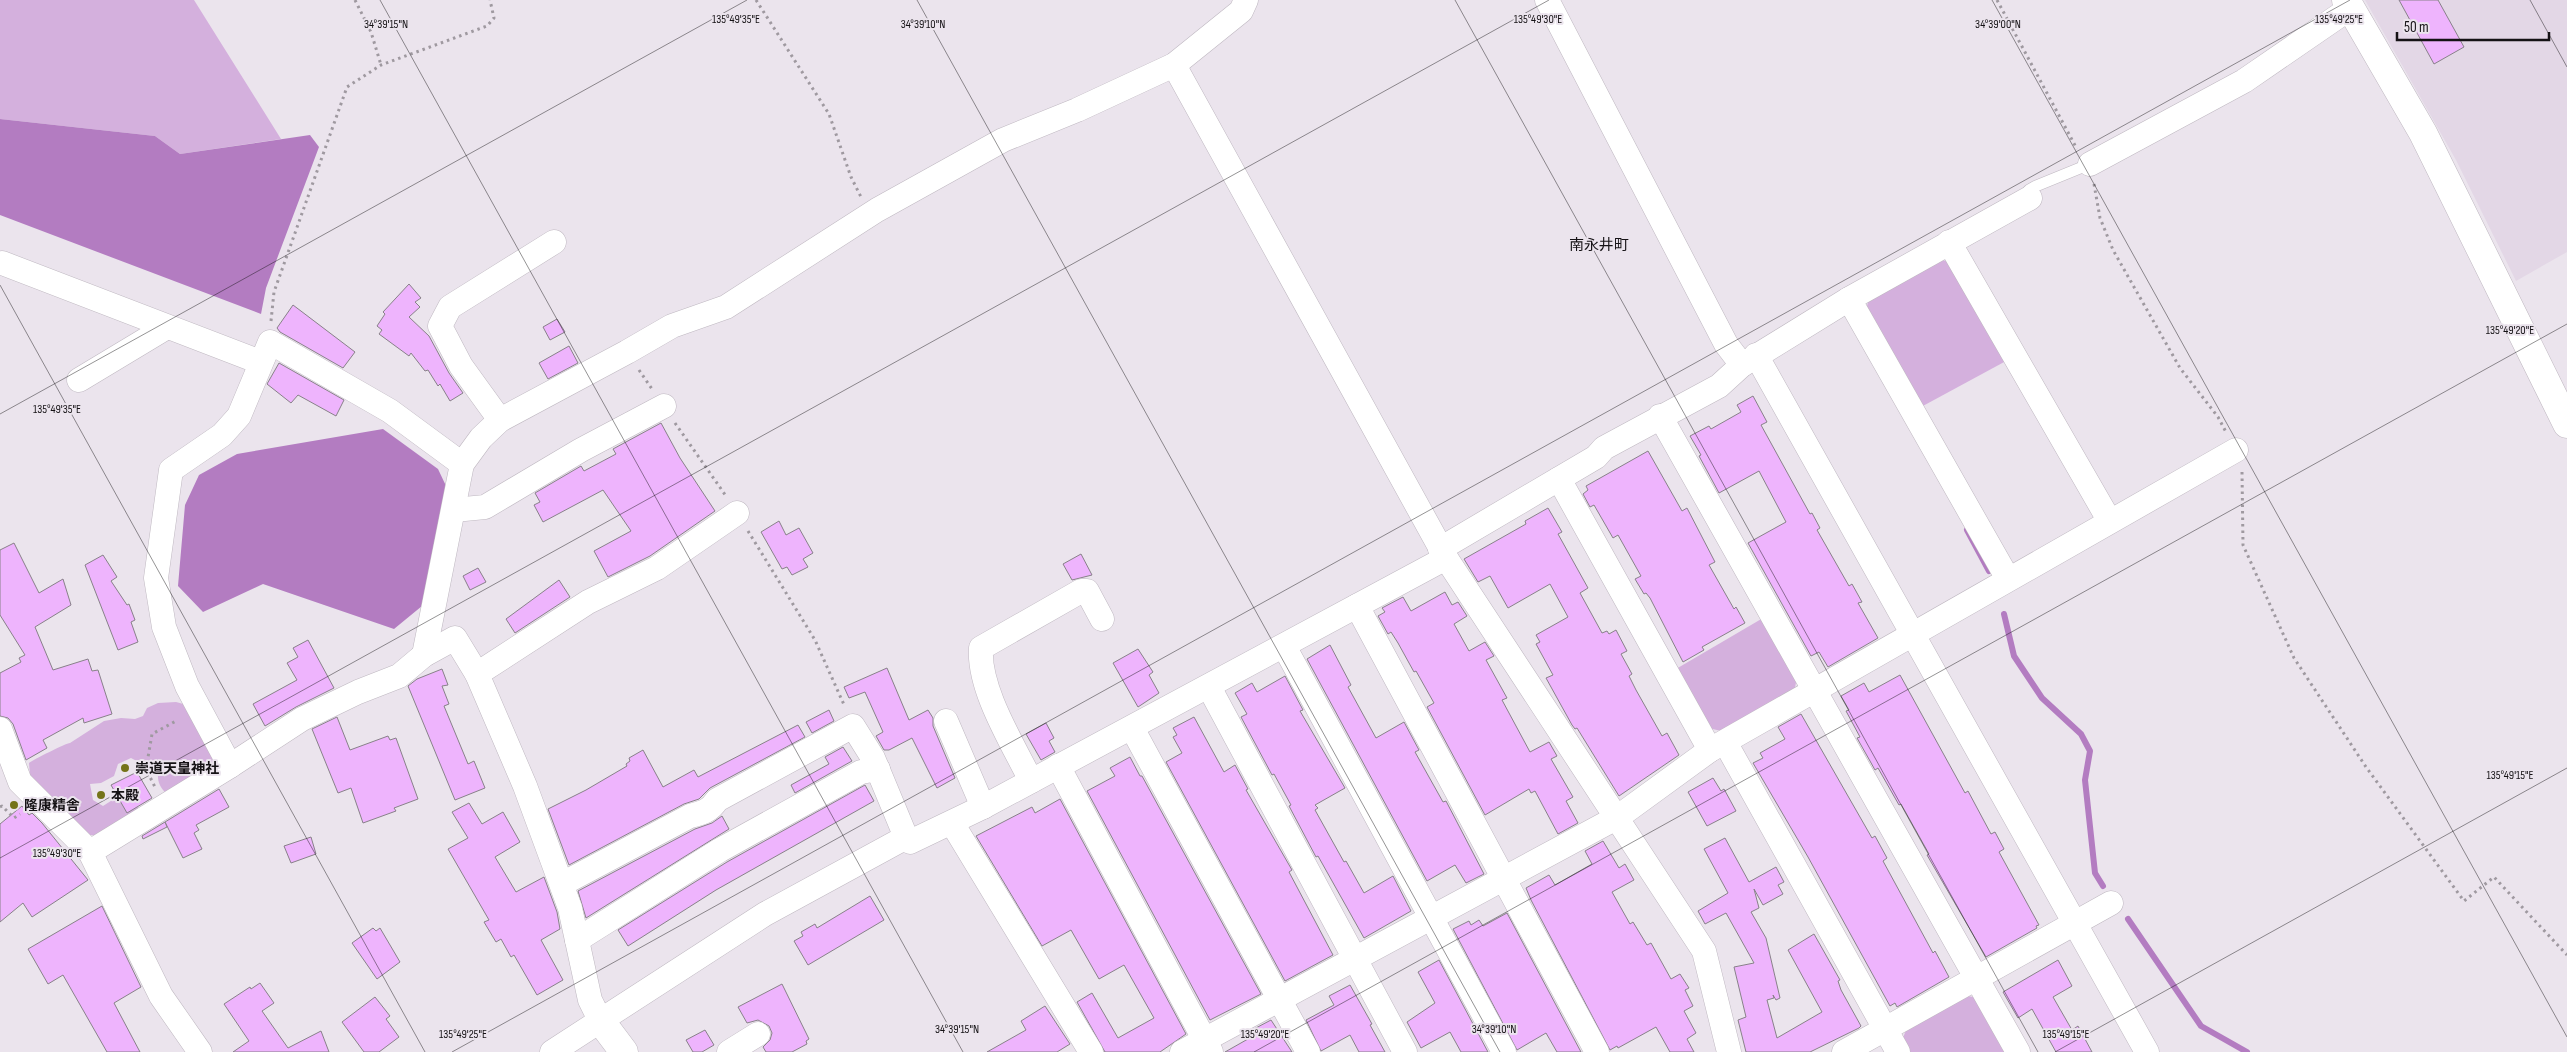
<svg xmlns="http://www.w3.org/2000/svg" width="2567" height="1052" font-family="'Sofia Sans Condensed','Noto Sans JP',sans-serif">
  <rect width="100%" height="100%" fill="#ebe4ed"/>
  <path fill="#e3d7e6" d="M 2365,0 L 2567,0 L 2567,252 L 2516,281 L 2456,160 Z"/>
  <g fill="#d4b0dd">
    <path d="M 0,0 L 194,0 L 281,139 L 180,154 L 155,136 L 0,119 Z"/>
    <path d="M 1938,259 L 1950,262 L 2006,361 L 1921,407 L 1866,310 L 1869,298 Z"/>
    <path d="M 1763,618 L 1797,678 L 1794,692 L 1726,732 L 1708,728 L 1676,669 Z"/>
    <path d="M 176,702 L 187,705 L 223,756 L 167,794 C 155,783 157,774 161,760 L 157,765 L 150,768 L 131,758 L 118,764 L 114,776 L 101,783 L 90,784 L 93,800 L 103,806 L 114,799 L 122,787 L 139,802 L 137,812 L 105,835 L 90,835 L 42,799 L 30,775 L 29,763 C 33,760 66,743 70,743 L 104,721 L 121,718 L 135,719 L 143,716 L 147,708 L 158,703 Z"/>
    <path d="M 1964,995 L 1977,998 L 2007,1052 L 1909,1052 L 1902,1040 L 1907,1028 Z"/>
  </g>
  <g fill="#b37cc1">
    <path d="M 0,119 L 155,136 L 180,154 L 310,135 L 319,147 L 266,288 L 261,314 L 0,215 Z"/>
    <path d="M 383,429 L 438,469 L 447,488 L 422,606 L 394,629 L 263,584 L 203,612 L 178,586 L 185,505 L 199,475 L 237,454 Z"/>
  </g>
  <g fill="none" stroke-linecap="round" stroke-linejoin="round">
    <g stroke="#b37cc1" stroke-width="6">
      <path d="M 1967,530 L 1989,571"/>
      <path d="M 2004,614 L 2014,656 L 2042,698 L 2081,734 L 2090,751 L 2085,780 L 2095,873 L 2103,886"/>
      <path d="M 2128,919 L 2201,1026 L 2247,1052"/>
    </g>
  </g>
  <g fill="#eeb4fd" stroke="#888189">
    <path d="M 2399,0 L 2438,0 L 2464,47 L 2434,64 Z"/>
    <path d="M 409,284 L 421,298 L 415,302 L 420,307 L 409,317 L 429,336 L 449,373 L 463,393 L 450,401 L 440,384 L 438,386 L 428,370 L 425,371 L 411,353 L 409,356 L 379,334 L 382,330 L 377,326 L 385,314 L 383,312 Z"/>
    <path d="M 293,305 L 355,352 L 343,368 L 280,332 L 277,328 Z"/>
    <path d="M 557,319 L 565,332 L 550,340 L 543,327 Z"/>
    <path d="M 569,346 L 578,363 L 548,379 L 539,363 Z"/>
    <path d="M 279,363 L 344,400 L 336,416 L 298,395 L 291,403 L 267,384 Z"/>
    <path d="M 1753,396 L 1767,422 L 1761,425 L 1810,514 L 1812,513 L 1820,528 L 1817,530 L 1849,586 L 1852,584 L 1862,602 L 1858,603 L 1878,638 L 1828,667 L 1819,652 L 1811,656 L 1748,543 L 1786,522 L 1759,471 L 1719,493 L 1699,456 L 1701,455 L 1690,436 L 1709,426 L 1711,429 L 1741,412 L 1737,405 Z"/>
    <path d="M 661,423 L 680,458 L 715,511 L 650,556 L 608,577 L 594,551 L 631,531 L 603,490 L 543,522 L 534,505 L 540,502 L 535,493 L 581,466 L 584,471 L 616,454 L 613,449 Z"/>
    <path d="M 1648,451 L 1682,511 L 1687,508 L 1715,562 L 1709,565 L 1734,609 L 1736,607 L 1745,623 L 1702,647 L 1704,650 L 1683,662 L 1650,598 L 1646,593 L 1644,594 L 1635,579 L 1641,576 L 1618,535 L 1613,538 L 1594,505 L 1590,507 L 1583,494 L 1588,490 L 1586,486 Z"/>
    <path d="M 1548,508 L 1562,532 L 1558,534 L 1588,588 L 1580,593 L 1602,633 L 1607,631 L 1609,634 L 1616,630 L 1627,651 L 1621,654 L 1632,674 L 1629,676 L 1636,690 L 1662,736 L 1667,733 L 1679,755 L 1619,796 L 1577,728 L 1575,729 L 1572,725 L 1546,678 L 1553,675 L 1536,644 L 1540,642 L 1536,635 L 1568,617 L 1550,584 L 1508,608 L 1490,576 L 1478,582 L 1464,559 L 1526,524 L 1525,521 Z"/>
    <path d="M 779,521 L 786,535 L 799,528 L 813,553 L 803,559 L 808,567 L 792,575 L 787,567 L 782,569 L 761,532 Z"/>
    <path d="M 14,543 L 39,593 L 63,579 L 71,605 L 35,627 L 53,670 L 88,659 L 92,671 L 98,670 L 112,714 L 84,723 L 83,718 L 43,740 L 47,748 L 26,760 L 13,724 L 8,718 L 0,716 L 0,673 L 21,662 L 19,658 L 25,655 L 0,615 L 0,550 Z"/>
    <path d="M 1081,554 L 1092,575 L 1072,580 L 1063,564 Z"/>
    <path d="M 103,555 L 117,577 L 111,581 L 127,605 L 129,604 L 135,620 L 131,622 L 138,642 L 118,650 L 85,565 Z"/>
    <path d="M 478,568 L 486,582 L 470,590 L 463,576 Z"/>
    <path d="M 559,580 L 570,597 L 515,633 L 506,619 Z"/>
    <path d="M 1445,592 L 1452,605 L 1458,602 L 1467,616 L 1454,624 L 1469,651 L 1485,642 L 1494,656 L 1486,660 L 1507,698 L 1502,700 L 1530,752 L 1549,742 L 1557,756 L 1551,759 L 1573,797 L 1566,801 L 1578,823 L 1558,834 L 1535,791 L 1531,793 L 1529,789 L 1485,815 L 1427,707 L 1434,703 L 1416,671 L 1414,672 L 1398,643 L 1391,632 L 1388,634 L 1378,616 L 1385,612 L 1382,608 L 1403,597 L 1411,611 Z"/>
    <path d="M 308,640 L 334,688 L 296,707 L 265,726 L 253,704 L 297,680 L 287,663 L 298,657 L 293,648 Z"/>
    <path d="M 1330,645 L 1351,685 L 1348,687 L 1376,738 L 1404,722 L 1419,750 L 1415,752 L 1443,802 L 1446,801 L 1484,874 L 1466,883 L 1455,865 L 1427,881 L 1307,659 Z"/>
    <path d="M 1138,649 L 1153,672 L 1149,675 L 1159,693 L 1138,707 L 1113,663 Z"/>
    <path d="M 887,668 L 909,720 L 928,710 L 933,718 L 933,726 L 955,778 L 937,788 L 912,738 L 889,750 L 884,750 L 876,736 L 883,732 L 865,692 L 849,698 L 844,687 Z"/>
    <path d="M 442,669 L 448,685 L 442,686 L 449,704 L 444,706 L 468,764 L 474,761 L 485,788 L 455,800 L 408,686 L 417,679 Z"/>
    <path d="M 1900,675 L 1965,793 L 1968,791 L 1991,834 L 1995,832 L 2004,849 L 1999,852 L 2039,925 L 2036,926 L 2037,928 L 1986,957 L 1927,855 L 1929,854 L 1901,804 L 1899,805 L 1878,768 L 1875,770 L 1870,761 L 1857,738 L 1860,737 L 1846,711 L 1849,710 L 1841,696 L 1864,683 L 1869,692 Z"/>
    <path d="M 1285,676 L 1303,710 L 1300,711 L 1345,788 L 1315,805 L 1318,808 L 1315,810 L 1344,862 L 1346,861 L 1364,893 L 1393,876 L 1411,911 L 1364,938 L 1318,856 L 1316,857 L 1289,806 L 1291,805 L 1274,774 L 1272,775 L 1241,717 L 1247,714 L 1235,693 L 1252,683 L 1257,692 Z"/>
    <path d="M 829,710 L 834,721 L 812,733 L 806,722 Z"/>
    <path d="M 1801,714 L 1872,838 L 1875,836 L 1887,858 L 1883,861 L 1933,953 L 1935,951 L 1949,977 L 1897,1007 L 1895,1003 L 1890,1006 L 1808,857 L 1753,763 L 1763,758 L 1760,753 L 1785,739 L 1778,727 Z"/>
    <path d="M 337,717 L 350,750 L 388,736 L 390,740 L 396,738 L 418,799 L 394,808 L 396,811 L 363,823 L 351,788 L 338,793 L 312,729 Z"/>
    <path d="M 1194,717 L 1224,772 L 1235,765 L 1248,789 L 1246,790 L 1292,870 L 1289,872 L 1333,955 L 1285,981 L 1166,762 L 1182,753 L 1173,737 L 1177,735 L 1173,728 Z"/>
    <path d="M 1046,723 L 1054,738 L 1049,741 L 1055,752 L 1041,760 L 1026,734 Z"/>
    <path d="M 798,725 L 805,737 L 710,788 L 699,799 L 684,804 L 569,865 L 548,809 L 586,790 L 627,766 L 626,764 L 630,761 L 629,758 L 643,750 L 663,787 L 694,770 L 698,777 Z"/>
    <path d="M 843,747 L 852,761 L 795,793 L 791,785 L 829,764 L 825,757 Z"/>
    <path d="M 1130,757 L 1140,776 L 1142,776 L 1261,994 L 1210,1020 L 1087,791 L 1115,776 L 1110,768 Z"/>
    <path d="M 137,772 L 152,798 L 127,813 L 111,785 Z"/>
    <path d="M 1713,778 L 1721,791 L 1724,789 L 1736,811 L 1707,826 L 1688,792 Z"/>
    <path d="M 865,785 L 874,801 L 716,890 L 628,946 L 618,930 L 727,862 Z"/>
    <path d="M 219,789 L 229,807 L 196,825 L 199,830 L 194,833 L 202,849 L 183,858 L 165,822 Z"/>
    <path d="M 1060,799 L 1186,1034 L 1160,1052 L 1105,1052 L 1077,1002 L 1092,993 L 1118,1038 L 1154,1018 L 1124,965 L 1099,979 L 1071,930 L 1042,946 L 976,836 L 1032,807 L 1035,813 Z"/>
    <path d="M 469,803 L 482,824 L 503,812 L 520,842 L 495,857 L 516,892 L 544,877 L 557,912 L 560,929 L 541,940 L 563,980 L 537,995 L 514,955 L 511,957 L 501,939 L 496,942 L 484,922 L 489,920 L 448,849 L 468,838 L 452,812 Z"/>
    <path d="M 22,806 L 29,815 L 32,813 L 42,823 L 88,880 L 32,917 L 23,903 L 0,922 L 0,824 Z"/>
    <path d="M 722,816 L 729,829 L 586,918 L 578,891 L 695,829 L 712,823 Z"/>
    <path d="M 165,822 L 167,827 L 143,839 L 142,836 Z"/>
    <path d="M 311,837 L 316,854 L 291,863 L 284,846 Z"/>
    <path d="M 1725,838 L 1749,882 L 1776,867 L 1784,882 L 1778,885 L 1783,894 L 1763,905 L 1754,889 L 1759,908 L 1751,912 L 1766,938 L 1780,998 L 1776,1000 L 1773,995 L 1774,998 L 1767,1000 L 1777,1038 L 1822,1012 L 1788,950 L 1814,934 L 1840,980 L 1838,981 L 1841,990 L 1861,1026 L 1859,1028 L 1810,1052 L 1746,1052 L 1738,1020 L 1746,1017 L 1734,967 L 1754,963 L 1726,913 L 1705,924 L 1698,911 L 1728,893 L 1704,849 Z"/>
    <path d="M 1603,841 L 1619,868 L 1625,864 L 1634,880 L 1612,892 L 1630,924 L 1633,922 L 1647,945 L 1651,943 L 1671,979 L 1680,974 L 1689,988 L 1685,990 L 1693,1006 L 1684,1011 L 1696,1033 L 1687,1039 L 1694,1052 L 1670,1052 L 1656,1027 L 1618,1048 L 1617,1046 L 1610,1050 L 1531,900 L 1526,888 L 1549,875 L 1555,885 L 1592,864 L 1585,851 Z"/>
    <path d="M 870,896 L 884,920 L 808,965 L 794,941 L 803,936 L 801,932 L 815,924 L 817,928 Z"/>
    <path d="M 102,906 L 141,987 L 114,1003 L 140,1052 L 107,1052 L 63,975 L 48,984 L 28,949 Z"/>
    <path d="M 1507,913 L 1581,1052 L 1557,1052 L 1546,1033 L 1517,1050 L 1453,929 L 1469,921 L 1471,925 L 1479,920 L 1483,926 Z"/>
    <path d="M 373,928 L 376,931 L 380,928 L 400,962 L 377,979 L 352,943 Z"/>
    <path d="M 1439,960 L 1488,1052 L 1461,1052 L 1450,1032 L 1421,1048 L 1407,1022 L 1435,1003 L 1418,972 Z"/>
    <path d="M 2058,960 L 2072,986 L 2053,997 L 2072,1030 L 2078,1026 L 2092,1052 L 2056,1052 L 2032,1009 L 2018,1018 L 2003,992 Z"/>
    <path d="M 260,983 L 274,1003 L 262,1011 L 288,1048 L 321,1031 L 329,1052 L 233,1052 L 249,1041 L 224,1004 L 250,987 L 251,989 Z"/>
    <path d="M 782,984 L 809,1039 L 806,1041 L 807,1044 L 792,1052 L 766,1052 L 763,1047 L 770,1040 L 772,1033 L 769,1026 L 758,1020 L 747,1023 L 738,1007 Z"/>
    <path d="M 1350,985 L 1372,1024 L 1370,1025 L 1385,1052 L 1359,1052 L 1350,1035 L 1321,1051 L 1306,1020 L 1334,1005 L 1329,996 Z"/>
    <path d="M 375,997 L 390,1016 L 386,1019 L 399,1037 L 379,1052 L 364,1052 L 342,1022 Z"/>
    <path d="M 1045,1006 L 1070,1044 L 1057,1052 L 987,1052 L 1026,1030 L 1021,1021 Z"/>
    <path d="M 1271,1020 L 1292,1052 L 1225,1052 L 1255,1035 L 1252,1030 Z"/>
    <path d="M 705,1030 L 714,1045 L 702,1052 L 693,1052 L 686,1040 Z"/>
  </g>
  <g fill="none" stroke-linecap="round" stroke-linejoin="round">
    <defs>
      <path id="service" d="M 2030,198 L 2029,190 L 2036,186 L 2090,164"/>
      <g id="minor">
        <path d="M 1547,0 L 1726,344 L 1742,365"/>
        <path d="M 1174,65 L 1446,558 L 1704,951 L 1729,1052"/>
        <path d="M 2090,164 L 2244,81 L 2340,15"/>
        <path d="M 1949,242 L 2109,520"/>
        <path d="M 2,263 L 260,362"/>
        <path d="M 1849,299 L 2008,579"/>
        <path d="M 1756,355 L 2147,1052"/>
        <path d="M 79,380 L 167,327"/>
        <path d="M 1660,416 L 2018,1052"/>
        <path d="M 500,420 L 461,366 L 440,326 L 450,307 L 554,242"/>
        <path d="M 1559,479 L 1710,750"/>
        <path d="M 454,510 L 485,507 L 581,450 L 664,406"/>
        <path d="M 1440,549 L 1596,457 L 1604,448 L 1719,386 L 1742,365 L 1849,299 L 2030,198"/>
        <path d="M 1357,606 L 1597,1052"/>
        <path d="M 1284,646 L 1504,1052"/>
        <path d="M 424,655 L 462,464 L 481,438 L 500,420 L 627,352 L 672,326 L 726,307 L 877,210 L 1003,140 L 1077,110 L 1174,65 L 1241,11 L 1246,0"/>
        <path d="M 477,674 L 588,602 L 657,568 L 737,513"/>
        <path d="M 1209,687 L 1405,1052"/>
        <path d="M 946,721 L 983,807"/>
        <path d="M 1132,728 L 1308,1052"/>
        <path d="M 0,729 L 20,782 L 90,852 L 161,996 L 200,1052"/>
        <path d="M 1725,742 L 1898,1052"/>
        <path d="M 230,766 L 187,686 L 164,627 L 156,578 L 171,470 L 222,435 L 239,416 L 270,342 L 390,411 L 462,464"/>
        <path d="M 1058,766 L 1211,1052"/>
        <path d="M 1031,781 C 1013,744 978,689 981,648 L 1081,591 L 1087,591 L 1102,619"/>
        <path d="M 952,823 L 1091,1052"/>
        <path d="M 90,852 L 230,766 L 302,719 L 358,692 L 399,676 L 424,655 L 455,638 L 477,674 L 525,786 L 570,908 L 590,1000 L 600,1020"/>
        <path d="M 562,884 L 690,816 C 702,813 710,811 717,800 L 853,726 L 873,758 L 905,835"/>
        <path d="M 577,940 L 720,850 L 861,772 L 878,769"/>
        <path d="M 552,1052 L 765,914 L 899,841 L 905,835 L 910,842 L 983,807 L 1446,558"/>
        <path d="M 729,1052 L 758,1034"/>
        <path d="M 1182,1052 L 1618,817 L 1710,750 L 2236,450"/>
        <path d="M 1844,1052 L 2111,903"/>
      </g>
      <g id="tertiary">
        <path d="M 2346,0 L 2423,133 L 2567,424"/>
        <path d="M 600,1020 L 624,1052"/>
      </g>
    </defs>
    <use href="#service" stroke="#bfb8c1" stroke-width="12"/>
    <use href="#minor" stroke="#bfb8c1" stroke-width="25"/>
    <use href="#tertiary" stroke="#bfb8c1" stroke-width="29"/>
    <g stroke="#9f99a0" stroke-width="3" stroke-dasharray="2.5 4" stroke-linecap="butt">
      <path d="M 355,0 L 371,32 L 381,65"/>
      <path d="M 756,0 L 829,114 L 851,177 L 861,197"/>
      <path d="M 1997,0 L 2077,149"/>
      <path d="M 2094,184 L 2100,218 L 2113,250 L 2180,368 L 2218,417 L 2226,432"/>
      <path d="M 271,321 L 274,292 L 347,87 L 381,65 L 487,26 L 494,18 L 490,0"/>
      <path d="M 639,370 L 652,389"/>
      <path d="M 675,423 L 726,496"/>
      <path d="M 2242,472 L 2243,545 L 2294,658 L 2366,767 L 2464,901 L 2494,877 L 2567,955"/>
      <path d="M 748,531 L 815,640 L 845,707"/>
      <path d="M 146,769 L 152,734 L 176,721"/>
      <path d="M 138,774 L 146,769 L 155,787"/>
      <path d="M 0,807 L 2,806 L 14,818 L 20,814"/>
    </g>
    <use href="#service" stroke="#fff" stroke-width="11"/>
    <use href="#minor" stroke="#fff" stroke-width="24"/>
    <use href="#tertiary" stroke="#fff" stroke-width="28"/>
  </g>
  <path fill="none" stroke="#151215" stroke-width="1" stroke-opacity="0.45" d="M 380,0 L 963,1052M 917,0 L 1500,1052M 1455,0 L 2038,1052M 1992,0 L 2567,1037M 2530,0 L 2567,67M 0,285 L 425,1052M 0,414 L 747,0M 0,858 L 1549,0M 452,1052 L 2350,0M 1254,1052 L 2567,324M 2055,1052 L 2567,768"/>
  <g fill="#747419" stroke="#ebe4ed" stroke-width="2">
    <circle cx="125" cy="768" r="5"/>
    <circle cx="101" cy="795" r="5"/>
    <circle cx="14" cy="805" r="5"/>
  </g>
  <g text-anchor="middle" stroke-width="4" stroke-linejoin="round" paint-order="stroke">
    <g font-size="14" font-weight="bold" fill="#151215" stroke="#ebe4ed" text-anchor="start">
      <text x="135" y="773">崇道天皇神社</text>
      <text x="111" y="800">本殿</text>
      <text x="24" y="810">隆康精舎</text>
    </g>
    <g font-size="15" fill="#151215" stroke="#ebe4ed">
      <text x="1599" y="250">南永井町</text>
    </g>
  </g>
  <g font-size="12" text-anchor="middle" fill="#151215" stroke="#ebe4ed" stroke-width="4" stroke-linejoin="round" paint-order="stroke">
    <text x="736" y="23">135°49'35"E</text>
    <text x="1538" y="23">135°49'30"E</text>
    <text x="2339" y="23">135°49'25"E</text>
    <text x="386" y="28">34°39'15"N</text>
    <text x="923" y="28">34°39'10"N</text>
    <text x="1998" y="28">34°39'00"N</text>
    <text x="2510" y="334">135°49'20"E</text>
    <text x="57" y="413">135°49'35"E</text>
    <text x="2510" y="779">135°49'15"E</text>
    <text x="57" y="857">135°49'30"E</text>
    <text x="957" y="1033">34°39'15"N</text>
    <text x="1494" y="1033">34°39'10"N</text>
    <text x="463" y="1038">135°49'25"E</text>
    <text x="1265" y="1038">135°49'20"E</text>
    <text x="2066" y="1038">135°49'15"E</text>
  </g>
  <path d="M2397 32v8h152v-8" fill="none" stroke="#151215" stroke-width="2.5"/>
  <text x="2404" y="32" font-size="15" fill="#151215" stroke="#ebe4ed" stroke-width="4" paint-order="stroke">50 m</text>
</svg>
